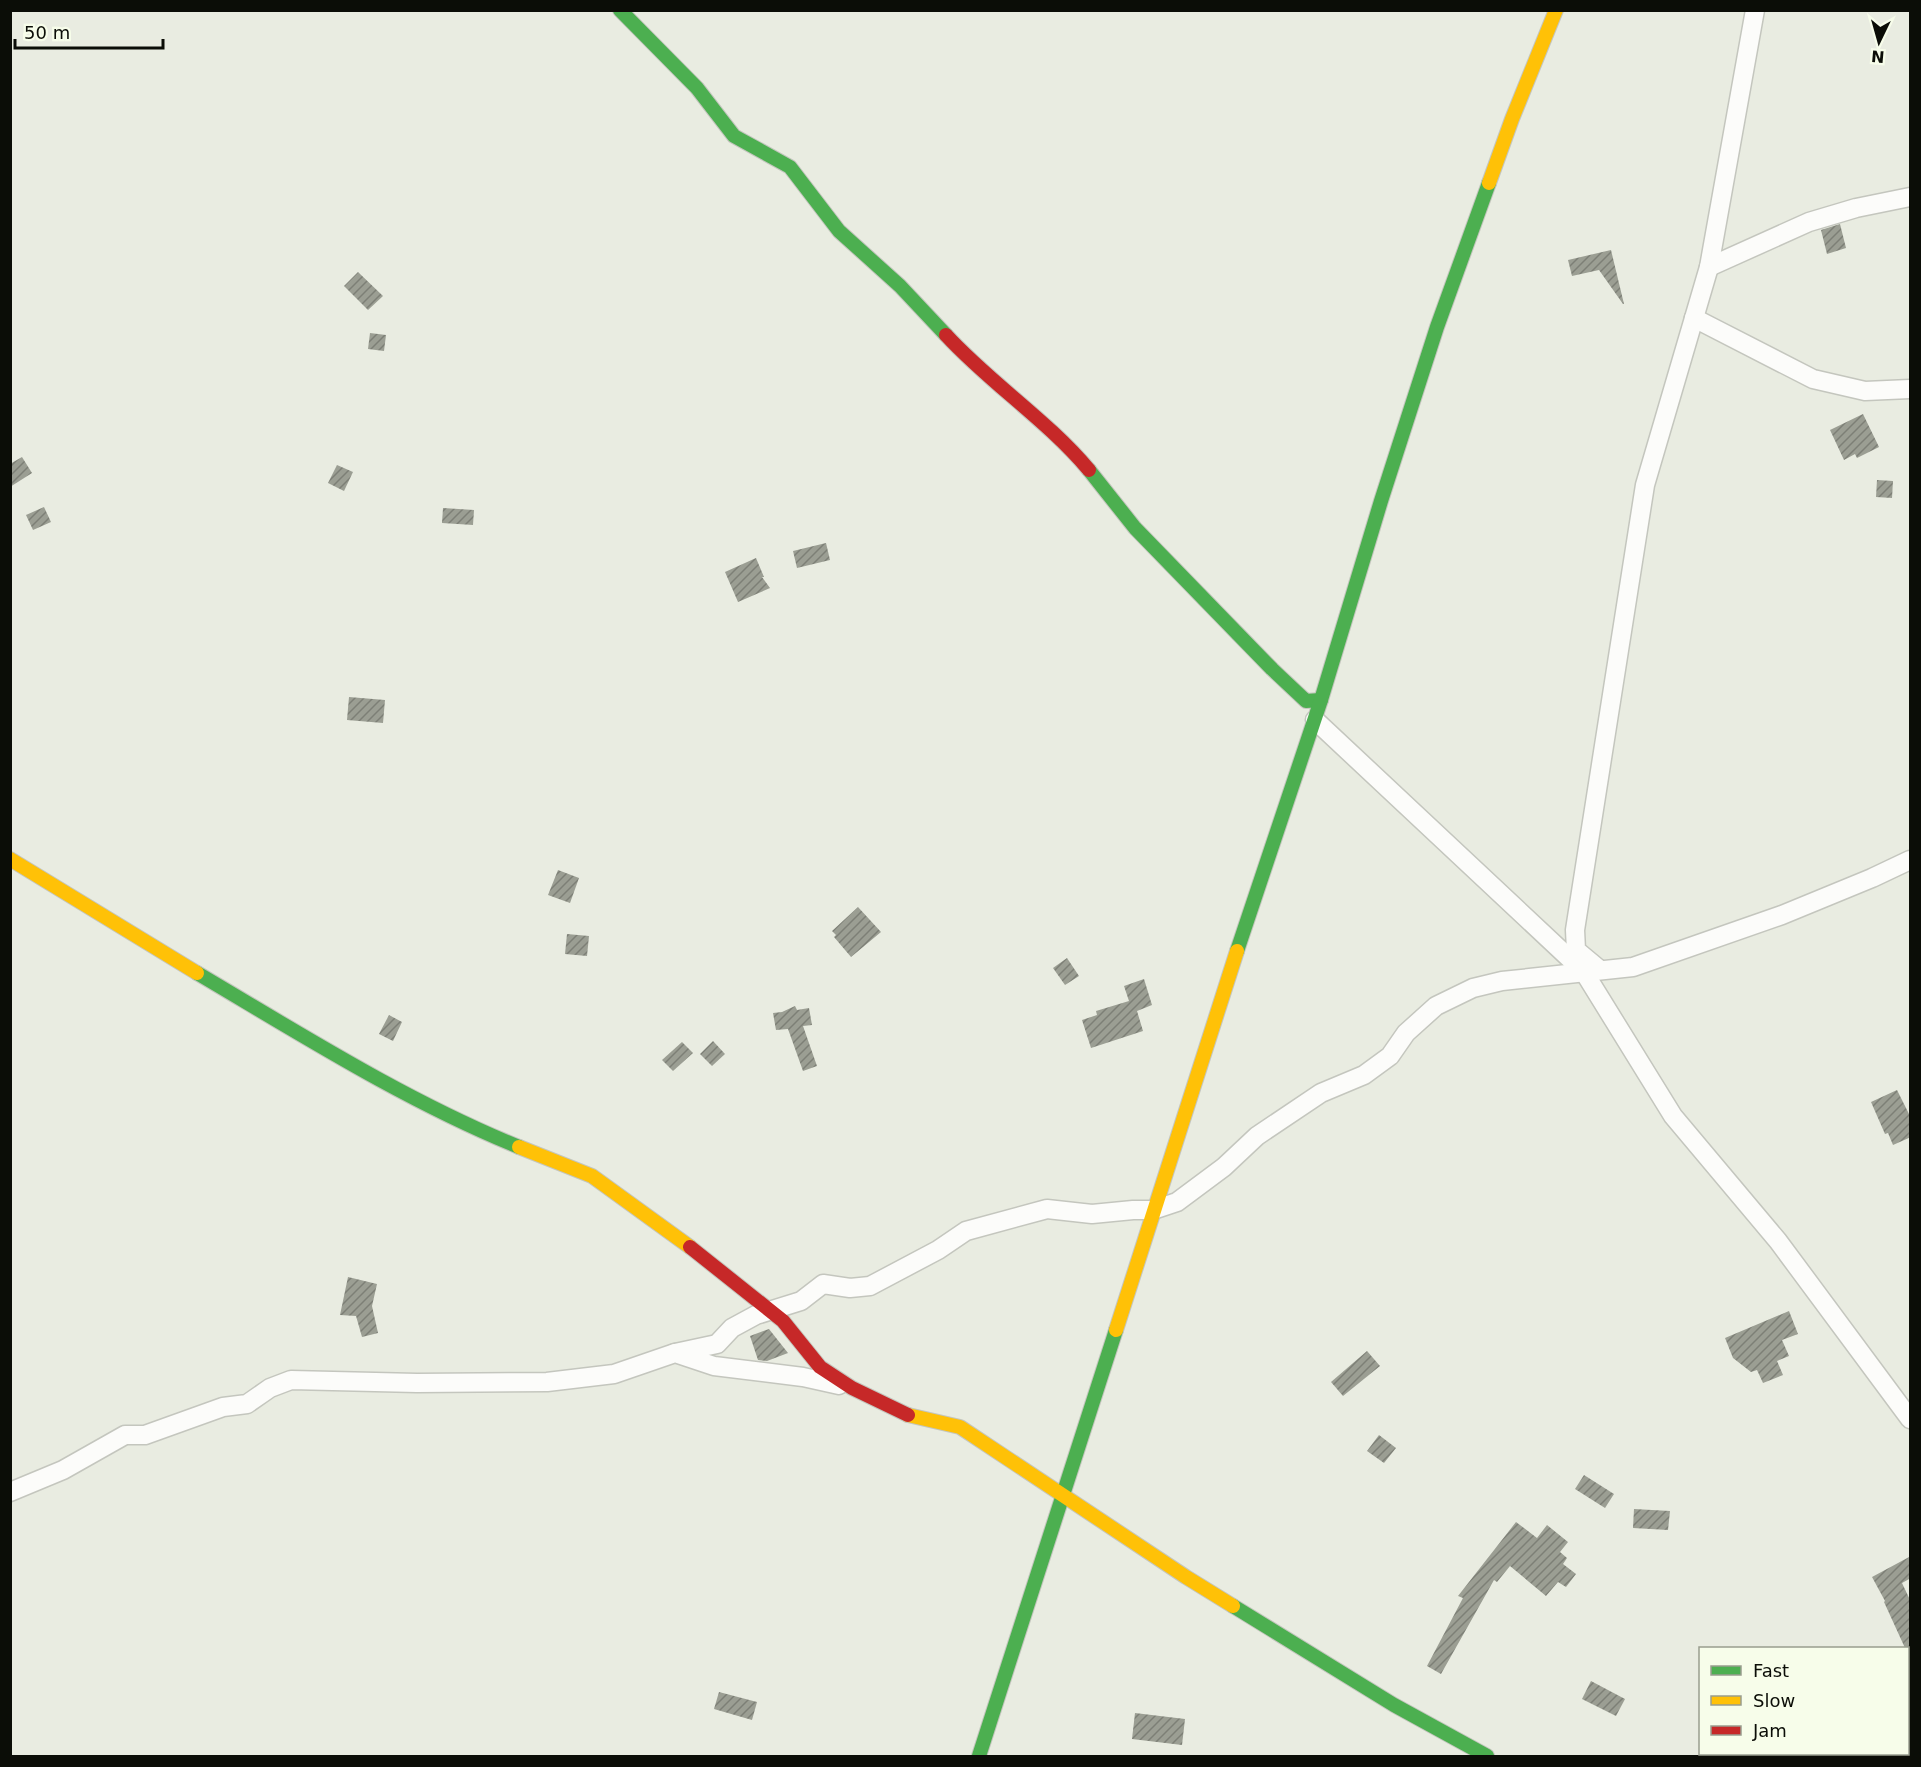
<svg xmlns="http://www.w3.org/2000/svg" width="1921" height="1767" font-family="'DejaVu Sans',sans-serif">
  <defs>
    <pattern id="building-hatch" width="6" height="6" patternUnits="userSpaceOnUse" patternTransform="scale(1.5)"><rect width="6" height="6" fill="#9b9e93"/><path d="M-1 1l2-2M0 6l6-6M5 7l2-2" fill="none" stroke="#7d7f76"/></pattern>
  </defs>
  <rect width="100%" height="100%" fill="#e9ece1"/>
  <g fill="url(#building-hatch)">
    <path d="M 1840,224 L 1846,248 L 1827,254 L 1821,230 Z"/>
    <path d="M 1611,250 L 1624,304 L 1623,304 L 1599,270 L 1572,276 L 1568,260 Z"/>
    <path d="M 358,272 L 383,296 L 368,310 L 344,286 Z"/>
    <path d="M 370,333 L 386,335 L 384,351 L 368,349 Z"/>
    <path d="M 1863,414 L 1879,447 L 1857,458 L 1855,454 L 1844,460 L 1830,430 Z"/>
    <path d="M 22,457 L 32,473 L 10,487 L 10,464 Z"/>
    <path d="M 337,465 L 353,472 L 344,491 L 328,483 Z"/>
    <path d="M 1877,480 L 1893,481 L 1892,498 L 1876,497 Z"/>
    <path d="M 44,507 L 51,522 L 33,530 L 26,515 Z"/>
    <path d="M 443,508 L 474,510 L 473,525 L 442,523 Z"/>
    <path d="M 826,543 L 830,560 L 797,568 L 793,551 Z"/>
    <path d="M 756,558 L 764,577 L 762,577 L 770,588 L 738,602 L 725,572 Z"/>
    <path d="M 349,697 L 385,700 L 383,723 L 347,720 Z"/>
    <path d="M 558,870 L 579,878 L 570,903 L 548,895 Z"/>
    <path d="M 858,907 L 881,932 L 851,957 L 834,937 L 836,935 L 832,931 Z"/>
    <path d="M 567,934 L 589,936 L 587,956 L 565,954 Z"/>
    <path d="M 1067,958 L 1079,976 L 1065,985 L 1053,968 Z"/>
    <path d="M 1144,979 L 1152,1005 L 1137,1011 L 1143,1031 L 1091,1048 L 1082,1020 L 1097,1015 L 1096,1011 L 1129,1001 L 1124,986 Z"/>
    <path d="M 795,1006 L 797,1010 L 809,1008 L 812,1025 L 803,1026 L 817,1066 L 803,1071 L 788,1029 L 776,1030 L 773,1013 L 782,1012 Z"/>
    <path d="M 389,1015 L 402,1022 L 393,1041 L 379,1034 Z"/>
    <path d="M 713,1041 L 725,1054 L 712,1066 L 700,1054 Z"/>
    <path d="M 682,1042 L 693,1053 L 673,1071 L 662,1060 Z"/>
    <path d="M 1897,1090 L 1911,1118 L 1911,1137 L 1893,1145 L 1888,1133 L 1885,1134 L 1871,1102 Z"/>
    <path d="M 348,1277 L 377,1284 L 372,1306 L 378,1333 L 362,1337 L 356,1316 L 340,1315 Z"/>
    <path d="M 1789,1311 L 1798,1334 L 1782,1340 L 1789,1356 L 1777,1361 L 1783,1375 L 1763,1383 L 1757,1370 L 1751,1372 L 1733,1358 L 1725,1338 Z"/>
    <path d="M 769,1329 L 788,1353 L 767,1361 L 758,1360 L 750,1336 Z"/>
    <path d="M 1367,1351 L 1380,1366 L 1343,1396 L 1331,1382 Z"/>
    <path d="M 1379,1435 L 1396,1448 L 1384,1463 L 1367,1451 Z"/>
    <path d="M 1584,1475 L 1614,1494 L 1605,1508 L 1575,1489 Z"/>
    <path d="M 1634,1509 L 1670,1511 L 1668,1530 L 1633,1528 Z"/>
    <path d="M 1516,1522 L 1537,1538 L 1547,1525 L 1568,1542 L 1560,1552 L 1567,1558 L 1563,1564 L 1576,1574 L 1566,1587 L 1558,1582 L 1546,1596 L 1510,1566 L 1497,1582 L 1494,1580 L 1441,1674 L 1427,1666 L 1463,1598 L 1458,1596 Z"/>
    <path d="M 1911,1556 L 1911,1578 L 1902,1583 L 1911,1602 L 1911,1661 L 1908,1648 L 1905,1648 L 1884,1602 L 1885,1601 L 1872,1577 Z"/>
    <path d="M 1591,1681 L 1625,1699 L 1616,1716 L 1582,1699 Z"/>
    <path d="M 719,1692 L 757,1702 L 752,1720 L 714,1709 Z"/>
    <path d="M 1135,1713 L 1185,1719 L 1182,1745 L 1132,1739 Z"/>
  </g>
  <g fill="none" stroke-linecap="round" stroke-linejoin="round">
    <defs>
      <g id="street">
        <path d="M 1709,267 L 1809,222 L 1856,208 L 1910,197"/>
        <path d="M 1694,318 L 1813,379 L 1865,391 L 1910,389"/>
        <path d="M 1315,720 L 1584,972 L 1673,1116 L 1778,1241 L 1910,1419"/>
        <path d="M 1600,970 L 1576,950 L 1575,930 L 1645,485 L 1709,267 L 1755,10"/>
        <path d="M 675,1353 L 717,1344 L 732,1328 L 756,1315 L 801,1301 L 823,1284 L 850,1288 L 870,1286 L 938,1250 L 966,1231 L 1047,1209 L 1092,1214 L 1133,1210 L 1153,1210 L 1177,1202 L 1224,1167 L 1257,1136 L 1321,1093 L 1364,1075 L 1390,1056 L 1406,1033 L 1436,1006 L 1473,988 L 1502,981 L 1633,967 L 1782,915 L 1872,878 L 1910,860"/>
        <path d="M 10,1492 L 63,1470 L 125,1435 L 145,1435 L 223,1407 L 247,1404 L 270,1388 L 291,1380 L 417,1383 L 547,1382 L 614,1374 L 675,1353 L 714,1366 L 803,1377 L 839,1385"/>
        <path d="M 1902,1756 L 1910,1754"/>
      </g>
      <g id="fast">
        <path d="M 620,10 L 697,88 L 734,136 L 790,167 L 839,231 L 900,286 L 946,335"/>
        <path d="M 1089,470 L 1135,528 L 1272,669 L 1306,701 L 1321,700"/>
        <path d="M 1237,951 L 1321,700 L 1381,501 L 1437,327 L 1489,183"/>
        <path d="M 197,973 C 302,1035 406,1101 519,1147"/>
        <path d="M 1233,1606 L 1394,1705 L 1487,1756"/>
        <path d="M 979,1756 L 1116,1330"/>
      </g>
      <g id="slow">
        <path d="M 1489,183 L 1512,119 L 1556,10"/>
        <path d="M 10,859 L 197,973"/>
        <path d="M 519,1147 L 592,1176 L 690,1247"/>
        <path d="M 1116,1330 L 1237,951"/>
        <path d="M 908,1415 L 960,1427 L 1186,1577 L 1233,1606"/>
      </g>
      <g id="jam">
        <path d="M 946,335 C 990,383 1047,420 1089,470"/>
        <path d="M 690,1247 L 783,1321 L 820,1367 L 852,1388 L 908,1415"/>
      </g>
    </defs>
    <use href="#street" stroke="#c4c6be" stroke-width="21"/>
    <use href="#fast" stroke="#c4c6be" stroke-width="16"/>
    <use href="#slow" stroke="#c4c6be" stroke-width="16"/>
    <use href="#jam" stroke="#c4c6be" stroke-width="16"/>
    <use href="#street" stroke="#fcfcfa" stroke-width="18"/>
    <use href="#fast" stroke="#4caf50" stroke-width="14"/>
    <use href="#slow" stroke="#ffc107" stroke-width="14"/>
    <use href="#jam" stroke="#c62828" stroke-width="14"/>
  </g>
  <rect width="1921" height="1767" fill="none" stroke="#0b0d07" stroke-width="24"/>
  <rect x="1699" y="1647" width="210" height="108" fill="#f7fdea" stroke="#999d8f" stroke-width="1.5"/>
  <rect x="1711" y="1666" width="30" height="9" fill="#4caf50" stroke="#999d8f" stroke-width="1.5"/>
  <text x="1753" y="1677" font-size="18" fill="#0b0d07">Fast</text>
  <rect x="1711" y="1696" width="30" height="9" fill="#ffc107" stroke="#999d8f" stroke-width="1.5"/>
  <text x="1753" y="1707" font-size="18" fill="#0b0d07">Slow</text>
  <rect x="1711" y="1726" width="30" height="9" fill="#c62828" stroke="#999d8f" stroke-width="1.5"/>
  <text x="1753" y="1737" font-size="18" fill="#0b0d07">Jam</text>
  <g transform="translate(1879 42) rotate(185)" stroke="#f7fdea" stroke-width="4.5" paint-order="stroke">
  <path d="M0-4.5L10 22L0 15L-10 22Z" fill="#0b0d07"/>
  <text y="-9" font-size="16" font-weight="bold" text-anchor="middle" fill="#0b0d07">N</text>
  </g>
  <path d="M15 39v9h148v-9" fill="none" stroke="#0b0d07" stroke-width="3"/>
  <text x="24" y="39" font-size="18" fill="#0b0d07" stroke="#f7fdea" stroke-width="4.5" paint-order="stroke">50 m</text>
</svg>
